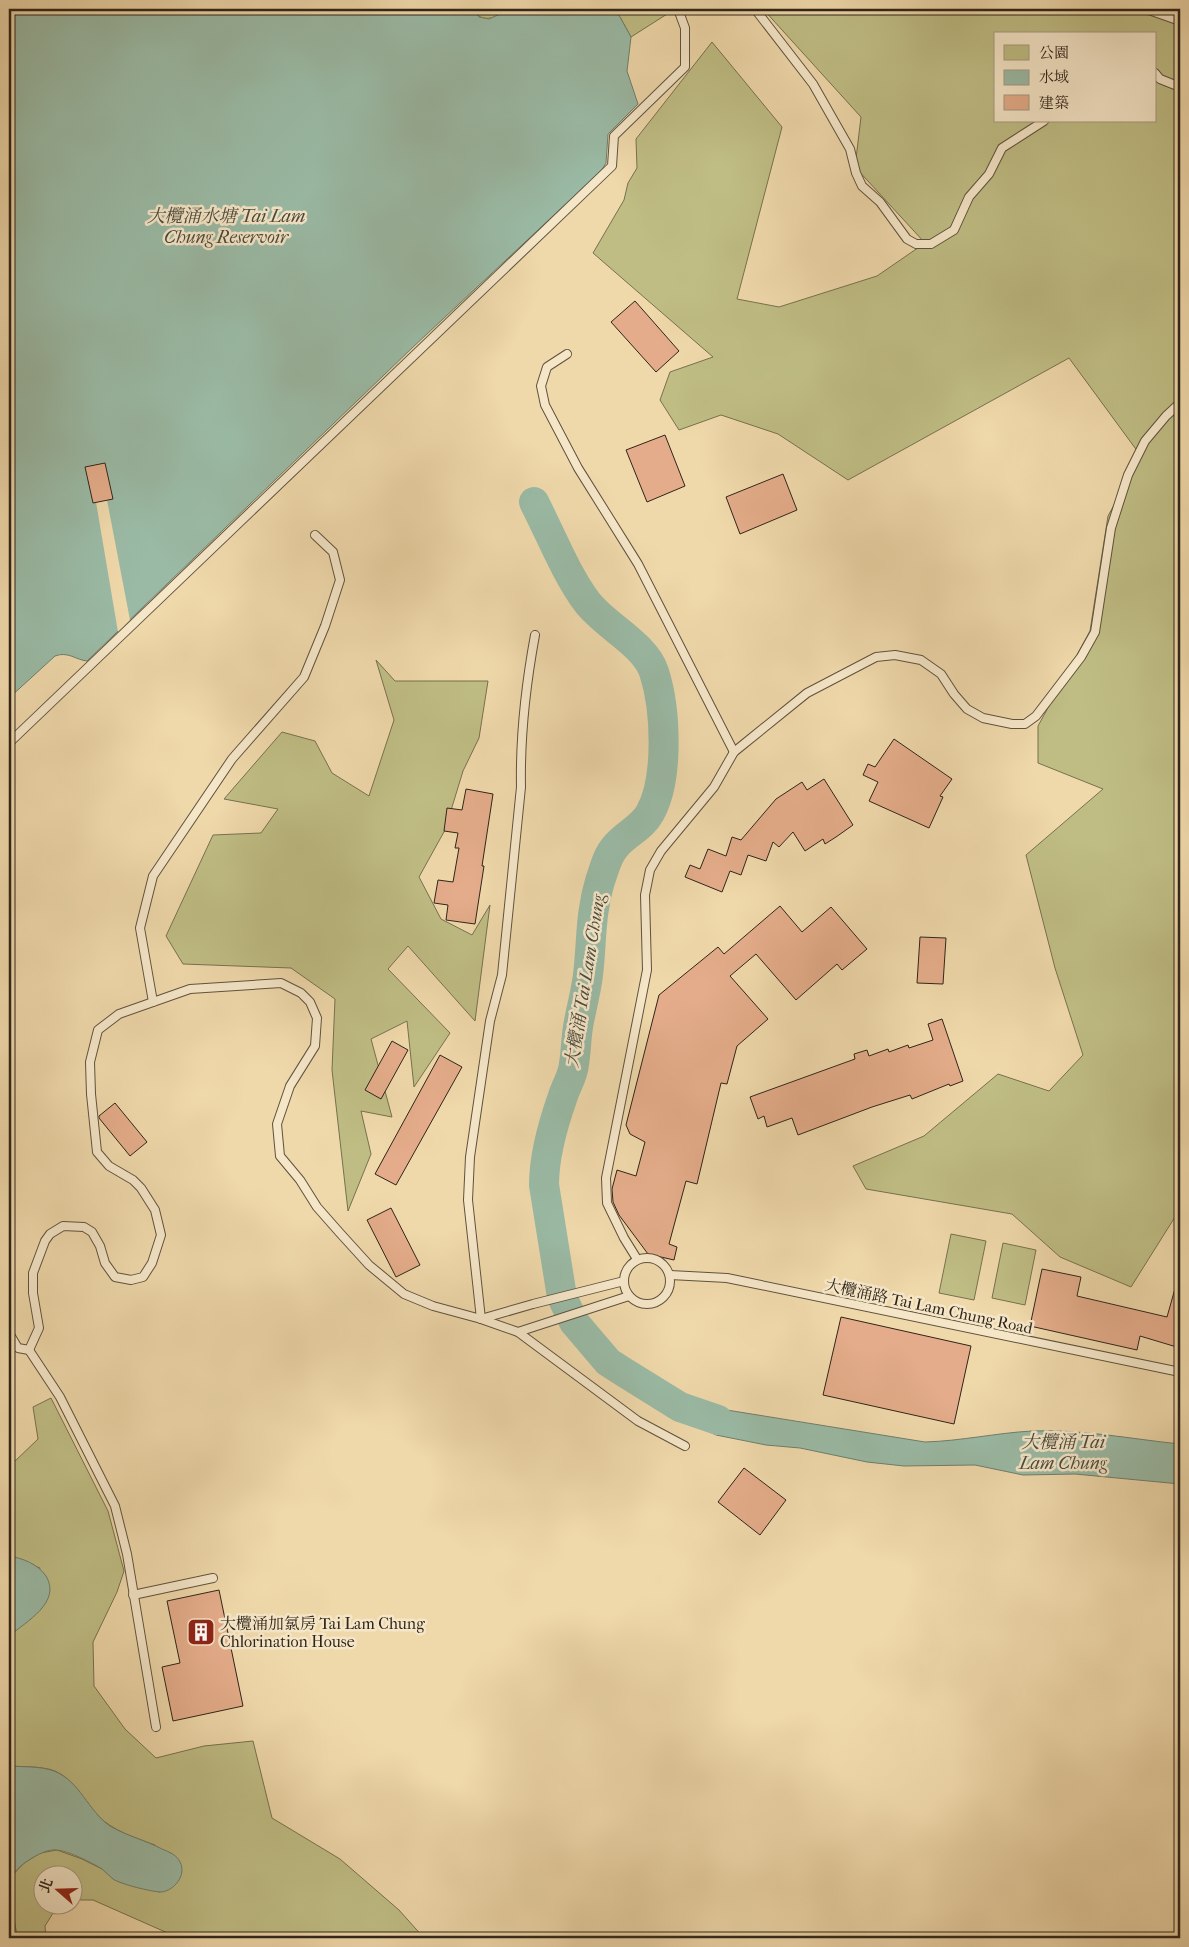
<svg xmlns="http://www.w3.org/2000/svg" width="1189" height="1947" font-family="'IM FELL French Canon','Noto Serif TC',serif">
  <rect width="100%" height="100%" fill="#efd8aa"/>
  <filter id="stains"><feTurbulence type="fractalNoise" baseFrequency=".004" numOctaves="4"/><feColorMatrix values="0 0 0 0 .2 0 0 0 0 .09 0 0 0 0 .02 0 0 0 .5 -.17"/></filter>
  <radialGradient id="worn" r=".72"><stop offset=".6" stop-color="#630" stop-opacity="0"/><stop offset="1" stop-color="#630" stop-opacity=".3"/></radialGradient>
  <g fill="#bfbd84" stroke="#77714f" fill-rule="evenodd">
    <path d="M 473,9 L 511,9 C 499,16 482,26 473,9 Z"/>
    <path d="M 613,9 L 675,9 L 631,37 L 620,17 Z"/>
    <path d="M 763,9 L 1180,9 L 1180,1209 L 1131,1287 L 1060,1257 L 1012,1214 L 866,1189 L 853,1166 L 924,1136 L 998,1074 L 1049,1091 L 1083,1055 L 1055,968 L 1026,855 L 1103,789 L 1038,763 L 1038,726 L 1090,631 L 1108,516 L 1131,474 L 1138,452 L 1069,358 L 848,480 L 778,434 L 721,415 L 679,430 L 660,400 L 670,372 L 713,357 L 593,253 L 624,200 L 628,183 L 637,168 L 636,139 L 712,42 L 782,127 L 737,299 L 779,307 L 877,276 L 925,243 L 855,167 L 861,117 ZM 995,34 L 1155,34 L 1155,121 L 995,121 Z"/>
    <path d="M 376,660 L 395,681 L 488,681 L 479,738 L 463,771 L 445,830 L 419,877 L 441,919 L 472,935 L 490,905 L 475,1021 L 408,946 L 388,969 L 450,1033 L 414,1087 L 407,1021 L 371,1039 L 392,1117 L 361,1111 L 371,1154 L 348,1211 L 332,1070 L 335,999 L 291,968 L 183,964 L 166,936 L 213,835 L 261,833 L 278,809 L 224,799 L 282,732 L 315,741 L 332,773 L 369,796 L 394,720 Z"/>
    <path d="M 951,1234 L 986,1241 L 974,1300 L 939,1293 Z"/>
    <path d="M 1003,1243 L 1036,1250 L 1025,1305 L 992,1298 Z"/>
    <path d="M 51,1398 L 108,1511 L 124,1571 L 117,1592 L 93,1642 L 94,1686 L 125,1729 L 156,1758 L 204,1746 L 253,1741 L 272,1818 L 340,1859 L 399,1910 L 424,1938 L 179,1938 L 93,1900 L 73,1900 L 72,1874 L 42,1874 L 42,1904 L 58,1905 L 45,1926 L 46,1938 L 18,1938 L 15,1928 L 9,1882 L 11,1877 L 24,1863 L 40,1853 L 57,1850 L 82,1859 L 104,1870 L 115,1880 L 160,1892 L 155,1845 C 135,1838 113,1831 97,1815 C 82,1801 75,1780 55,1771 C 41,1766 23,1767 9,1766 L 9,1636 L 15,1631 L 40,1568 L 9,1556 L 9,1459 L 12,1464 L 38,1439 L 33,1407 Z"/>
  </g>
  <g fill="#9abaa5" stroke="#6f7e6d">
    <path d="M 9,9 L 473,9 L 479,17 L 489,19 L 511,9 L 613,9 L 620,17 L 631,37 L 627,71 L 638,104 L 608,134 L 606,163 L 601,171 L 412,348 L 87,661 C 76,660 68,651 55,656 L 9,698 Z"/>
    <path d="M 690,1405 L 702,1406 L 925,1442 C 961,1441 996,1433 1032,1431 C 1081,1429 1131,1439 1180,1444 L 1180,1484 L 1075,1474 L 1023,1475 L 975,1465 L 904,1466 L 867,1462 L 800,1448 L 766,1445 L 716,1435 L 702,1428 L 685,1415 L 680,1407 Z"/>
    <path d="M 9,1556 C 22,1558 38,1564 46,1576 C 62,1602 26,1622 9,1636 Z"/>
    <path d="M 9,1766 C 23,1767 41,1766 54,1771 C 80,1781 88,1811 110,1826 C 127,1836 145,1840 162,1849 C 169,1852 177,1855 180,1862 C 187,1875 174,1891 161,1892 C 152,1892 120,1884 113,1879 C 109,1876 106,1872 102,1869 C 92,1863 69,1851 57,1850 C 47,1849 37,1855 29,1860 C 21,1865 12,1873 9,1882 Z"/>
    <path d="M 9,1886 C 14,1904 13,1921 18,1938 L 9,1938 Z"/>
  </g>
  <path fill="#efd8aa" d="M 105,463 L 113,498 L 107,500 L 130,620 L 118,632 L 96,502 L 85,467 Z"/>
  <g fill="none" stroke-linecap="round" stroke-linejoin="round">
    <path stroke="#9abaa5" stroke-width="30" d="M 534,502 C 550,533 566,574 587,602 C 605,626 645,644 654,672 C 666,709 669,779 650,813 C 642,828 625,834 615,847 C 607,856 604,870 600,881 C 590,914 592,941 588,975 C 586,992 581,1009 578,1027 C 576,1039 576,1052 574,1064 C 573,1076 566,1086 563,1096 C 553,1124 544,1155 544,1185 L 562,1297 L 574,1322 L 608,1362 L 622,1371 L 680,1407 L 718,1420"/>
  </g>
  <g fill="#e4ac8a" stroke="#2f251a">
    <path d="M 635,301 L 679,351 L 656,372 L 611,322 Z"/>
    <path d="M 665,435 L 685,486 L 647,502 L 626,450 Z"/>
    <path d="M 105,463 L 113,499 L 93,503 L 85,467 Z"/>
    <path d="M 783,474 L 797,510 L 740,534 L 726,497 Z"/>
    <path d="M 894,739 L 952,779 L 940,796 L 943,797 L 929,828 L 869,801 L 878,782 L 863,775 L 868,764 L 875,767 Z"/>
    <path d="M 824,779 L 853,825 L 836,837 L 825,844 L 823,839 L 805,851 L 793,832 L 779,847 L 773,842 L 766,861 L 748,855 L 741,875 L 730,871 L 722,892 L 685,877 L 690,865 L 700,869 L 708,849 L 726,856 L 732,837 L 741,840 L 776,799 L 802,782 L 807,790 Z"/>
    <path d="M 466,789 L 493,794 L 482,866 L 484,866 L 475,924 L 446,920 L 448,905 L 434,903 L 438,880 L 453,882 L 459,848 L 455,848 L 458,833 L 444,831 L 447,808 L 462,810 Z"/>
    <path d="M 780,906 L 802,932 L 831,907 L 867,949 L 842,970 L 837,964 L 796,1000 L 756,954 L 730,976 L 768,1019 L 737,1046 L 727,1084 L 721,1083 L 697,1184 L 686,1181 L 669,1244 L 677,1247 L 674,1260 L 648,1254 L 619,1215 L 613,1202 L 612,1189 L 617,1170 L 636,1176 L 645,1142 L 630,1134 L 626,1125 L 659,995 L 718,947 L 724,954 Z"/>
    <path d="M 920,937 L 946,938 L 943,984 L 917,983 Z"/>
    <path d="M 942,1019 L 963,1081 L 950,1086 L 949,1084 L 912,1099 L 910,1095 L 872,1107 L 798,1135 L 792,1118 L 767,1127 L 764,1116 L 758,1119 L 750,1097 L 855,1059 L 854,1054 L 867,1050 L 869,1056 L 888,1049 L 889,1052 L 908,1045 L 909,1048 L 933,1040 L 928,1024 Z"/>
    <path d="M 392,1041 L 408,1050 L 381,1099 L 365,1090 Z"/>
    <path d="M 440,1055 L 462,1067 L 396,1185 L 375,1174 Z"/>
    <path d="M 115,1103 L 147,1142 L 130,1156 L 99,1118 L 99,1116 Z"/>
    <path d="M 391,1208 L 420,1265 L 396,1277 L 367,1220 Z"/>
    <path d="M 1042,1269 L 1081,1277 L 1077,1296 L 1167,1317 L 1176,1285 L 1180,1286 L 1180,1348 L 1140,1336 L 1137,1350 L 1030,1326 Z"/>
    <path d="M 841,1317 L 971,1346 L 954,1424 L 823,1395 Z"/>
    <path d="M 744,1468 L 786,1500 L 760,1535 L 718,1502 Z"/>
    <path d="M 219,1590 L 243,1706 L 173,1721 L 162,1667 L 180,1663 L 167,1601 Z"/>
  </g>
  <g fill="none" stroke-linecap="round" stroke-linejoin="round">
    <defs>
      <g id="service">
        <path d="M 755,9 L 813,84 L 850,149 L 856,173 L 862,186 L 880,202 L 907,239 L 916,244 L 931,244 L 954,230 L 969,197 L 989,174 L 1002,148 L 1044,121"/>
        <path d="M 1146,9 L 1180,21"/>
        <path d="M 1155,73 L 1160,79 L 1180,87"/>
        <path d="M 567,354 L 547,367 L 541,386 L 545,405 L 578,468 L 638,564 L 734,752"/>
        <path d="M 535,635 C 526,684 520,737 521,787 L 502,975 L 490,1021 L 470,1157 L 468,1200 L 481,1319 L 533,1304 L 624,1281"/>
        <path d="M 9,743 L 612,166 L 614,136 L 685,67 L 685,28 L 678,9"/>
        <path d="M 153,1002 L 140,928 L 153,876 L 232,759 L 304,677 L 325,626 L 340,580 L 333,552 L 315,535"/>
        <circle cx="647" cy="1281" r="23"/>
        <path d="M 637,1259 L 624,1238 L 607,1203 L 606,1178 L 647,970 L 645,895 L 650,870 L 661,851 L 714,787 L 734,752 L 807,693 L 876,657 L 895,655 L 921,660 L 941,674 L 954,694 L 967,709 L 983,718 L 1012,724 L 1025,724 L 1036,716 L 1081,657 L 1095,632 L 1111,528 L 1128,475 L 1145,441 L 1166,416 L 1180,403"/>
        <path d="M 670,1275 L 727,1278 L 1180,1372"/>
        <path d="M 518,1332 L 629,1296"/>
        <path d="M 9,1333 L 18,1348 L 29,1350 L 60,1397 L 115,1506 L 127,1554 L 156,1727"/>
        <path d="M 29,1350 L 39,1328 L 33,1293 L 33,1273 L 45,1241 L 50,1234 L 63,1226 L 84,1227 L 92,1232 L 100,1246 L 105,1263 L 115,1277 L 131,1280 L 143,1277 L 152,1263 L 161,1235 L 155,1210 L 141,1188 L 133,1180 L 109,1166 L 97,1152 L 91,1094 L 90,1062 L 98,1030 L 119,1014 L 190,989 L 281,983 L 301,993 L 310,1002 L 317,1018 L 315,1046 L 290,1086 L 277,1124 L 280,1156 L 300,1180 L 317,1207 L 339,1232 L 369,1265 L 404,1294 L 433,1306 L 481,1319 L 518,1332 L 638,1421 L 685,1446"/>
        <path d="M 133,1595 L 213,1578"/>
      </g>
    </defs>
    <use href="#service" stroke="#5f523e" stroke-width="10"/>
    <use href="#service" stroke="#f5e6c8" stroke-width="8"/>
  </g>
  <defs>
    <symbol id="building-square" viewBox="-11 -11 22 22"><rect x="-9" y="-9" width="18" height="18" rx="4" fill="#8f2418" stroke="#f5e6c8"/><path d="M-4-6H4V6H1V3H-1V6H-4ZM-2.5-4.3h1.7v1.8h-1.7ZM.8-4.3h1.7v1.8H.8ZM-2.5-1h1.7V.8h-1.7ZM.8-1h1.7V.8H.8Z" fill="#fff"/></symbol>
  </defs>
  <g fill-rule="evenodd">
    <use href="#building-square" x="185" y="1616" width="32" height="32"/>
  </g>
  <g text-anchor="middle" stroke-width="5" stroke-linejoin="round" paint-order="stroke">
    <g font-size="16" fill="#2f251a" stroke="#f5e6c8">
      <text transform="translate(929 1306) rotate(12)" y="6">大欖涌路 Tai Lam Chung Road</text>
    </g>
    <g font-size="16" fill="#2f251a" stroke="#f5e6c8" text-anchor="start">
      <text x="220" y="1629">大欖涌加氯房 Tai Lam Chung<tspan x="220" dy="18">Chlorination House</tspan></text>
    </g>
    <g font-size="18" font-style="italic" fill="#4a4a3d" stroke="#f5e6c8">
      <text x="226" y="222">大欖涌水塘 Tai Lam<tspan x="226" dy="21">Chung Reservoir</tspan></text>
      <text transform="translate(585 981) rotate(-81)" y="6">大欖涌 Tai Lam Chung</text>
      <text x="1063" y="1448">大欖涌 Tai<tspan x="1063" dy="21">Lam Chung</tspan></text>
    </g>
  </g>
  <rect width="1189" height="1947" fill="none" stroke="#efd8aa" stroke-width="30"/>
  <rect x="10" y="10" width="1169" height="1927" fill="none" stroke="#2f251a" stroke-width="2.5"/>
  <rect x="15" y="15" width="1159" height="1917" fill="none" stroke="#2f251a"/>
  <rect x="994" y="32" width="162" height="90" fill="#f5e6c8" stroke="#a69982"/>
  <rect x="1004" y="45" width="25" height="15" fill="#bfbd84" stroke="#a69982"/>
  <text x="1039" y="58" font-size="15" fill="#2f251a">公園</text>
  <rect x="1004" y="70" width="25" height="15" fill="#9abaa5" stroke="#a69982"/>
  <text x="1039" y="82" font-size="15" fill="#2f251a">水域</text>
  <rect x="1004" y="95" width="25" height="15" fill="#e4ac8a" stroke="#a69982"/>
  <text x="1039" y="108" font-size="15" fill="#2f251a">建築</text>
  <g transform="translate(58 1890) rotate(290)"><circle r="24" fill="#f5e6c8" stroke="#a69982"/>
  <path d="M0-4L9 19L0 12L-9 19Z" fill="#8f2418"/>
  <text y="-8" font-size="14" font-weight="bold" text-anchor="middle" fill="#2f251a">北</text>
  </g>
  <rect width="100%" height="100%" filter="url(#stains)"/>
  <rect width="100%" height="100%" fill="url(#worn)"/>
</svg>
